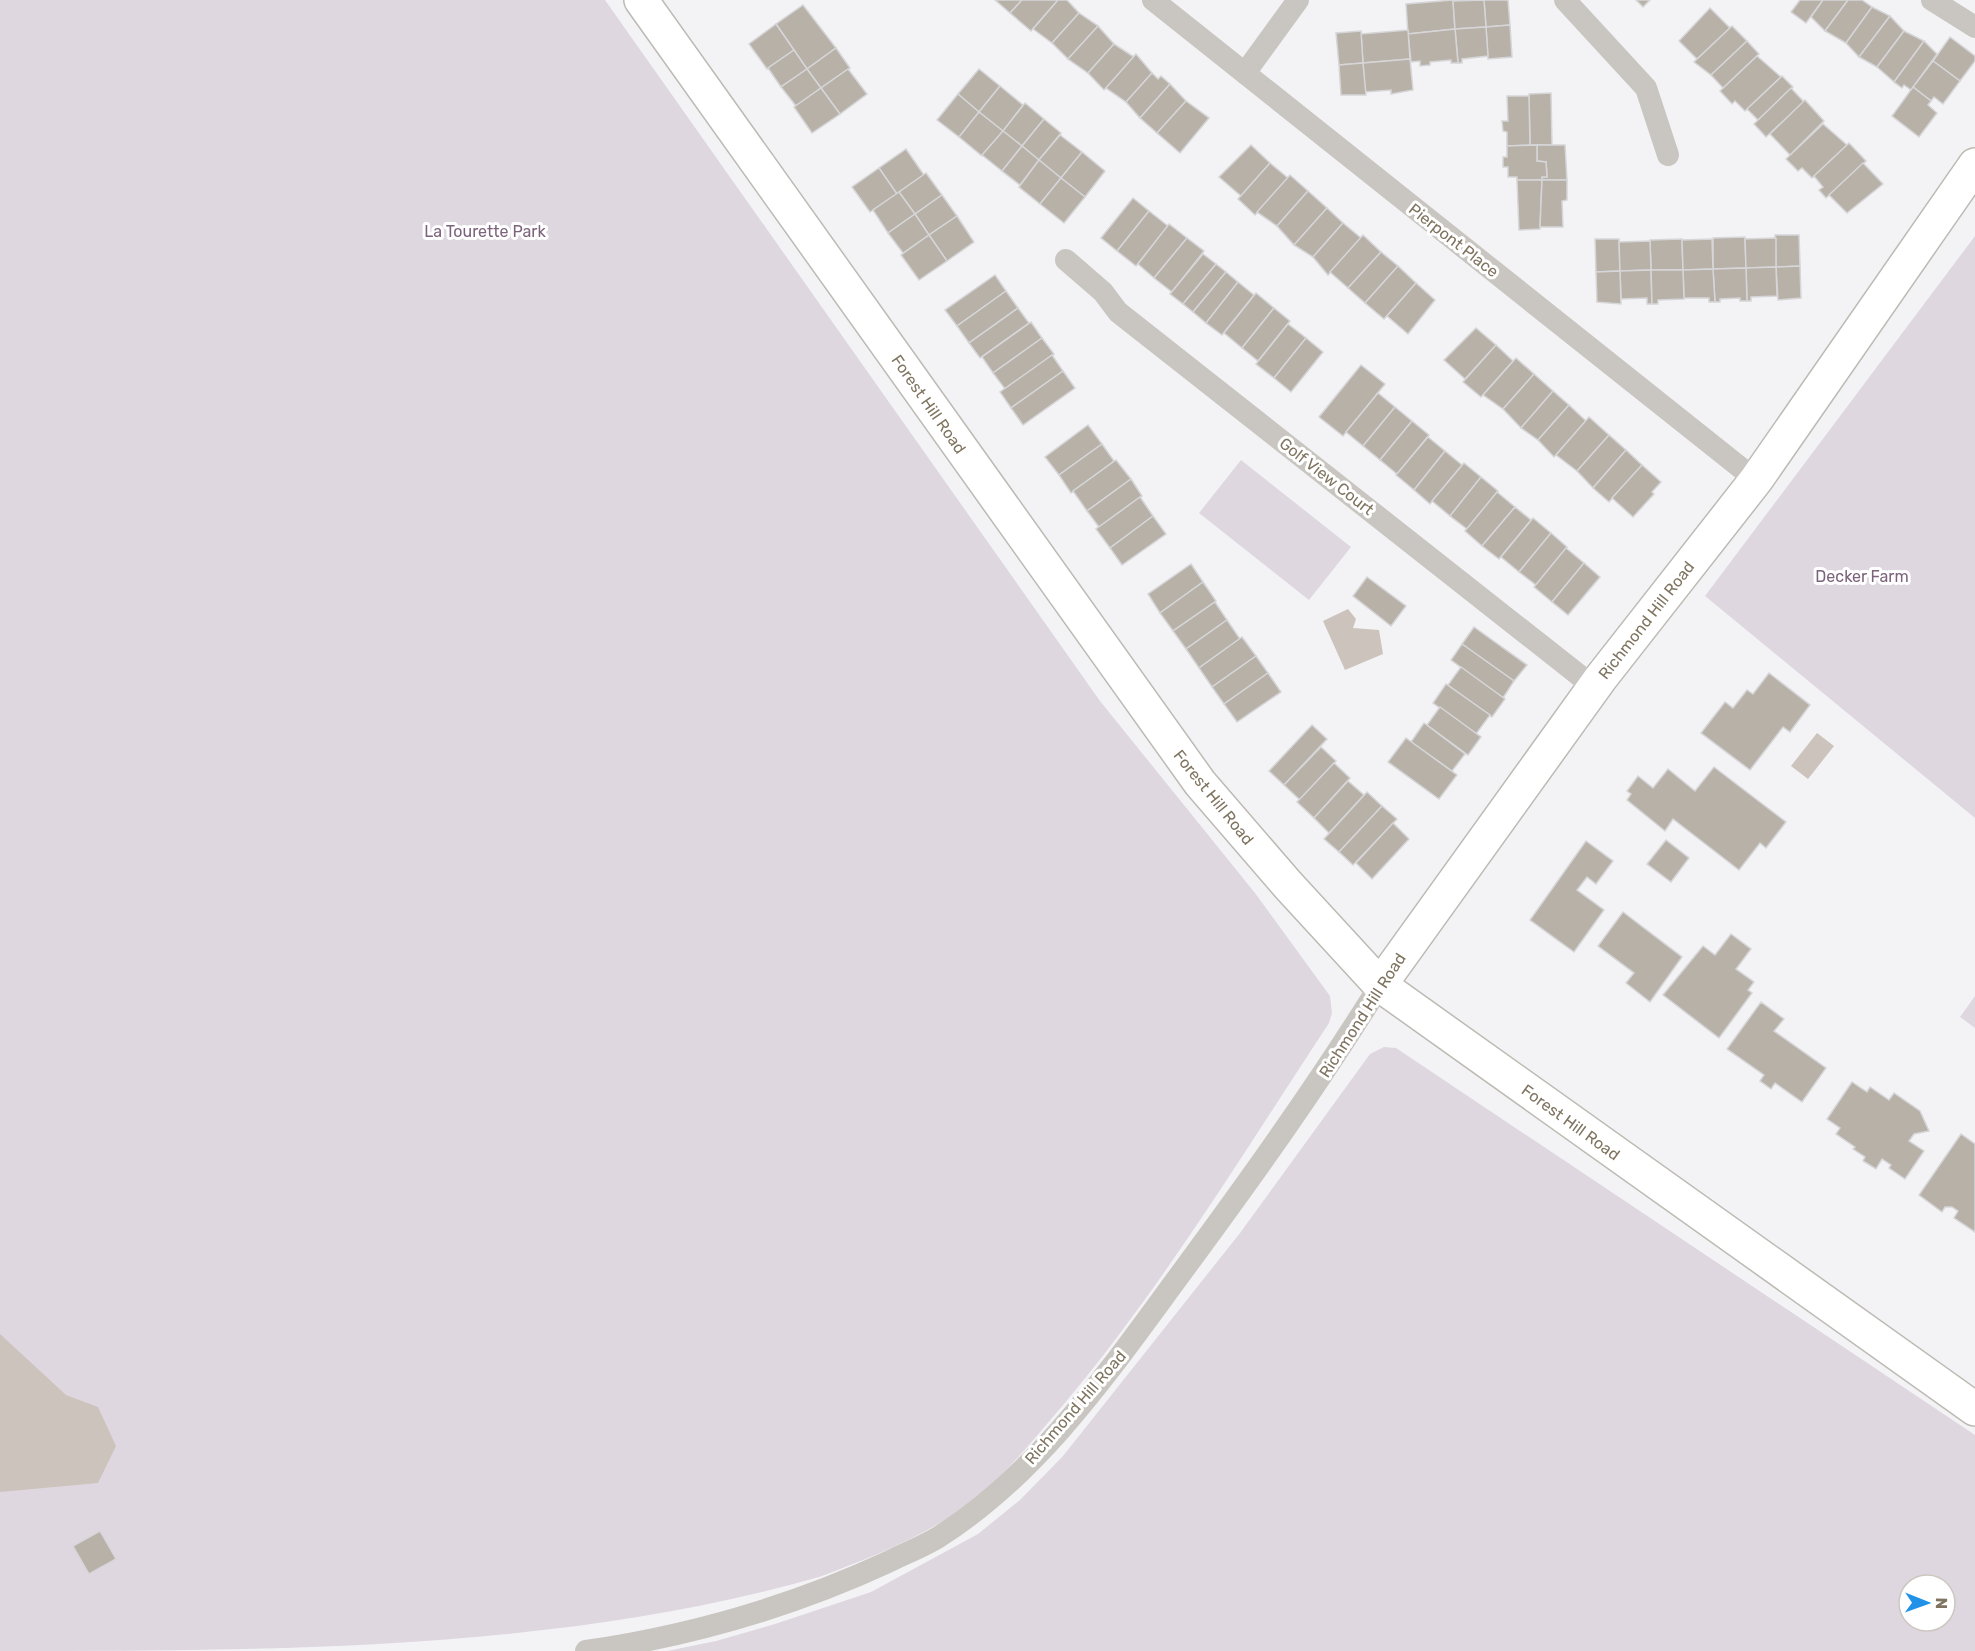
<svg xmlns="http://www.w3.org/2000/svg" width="1975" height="1651" font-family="Rubik,sans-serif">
  <rect width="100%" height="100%" fill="#f3f3f6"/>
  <g fill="#ded7e0" fill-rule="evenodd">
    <path d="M 0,0 L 605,0 L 1100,701 L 1255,893 L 1330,996 L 1332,1013 L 1329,1023 C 1244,1152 1163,1286 1064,1404 C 1033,1440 1002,1480 963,1508 C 920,1538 868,1559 819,1577 C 561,1651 271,1651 0,1651 Z"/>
    <path d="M 1975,236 L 1975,818 L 1705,596 Z"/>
    <path d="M 1241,460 L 1351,547 L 1309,600 L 1199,513 Z"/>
    <path d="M 1975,996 L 1975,1028 L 1960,1017 Z"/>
    <path d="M 1384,1047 L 1396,1048 L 1975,1435 L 1975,1651 L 667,1651 L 716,1641 L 775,1624 L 871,1592 L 978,1534 L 1020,1500 L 1063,1456 L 1240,1233 L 1370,1054 ZM 1909,1585 L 1945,1585 L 1945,1621 L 1909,1621 Z"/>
  </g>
  <g fill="#ccc3bc">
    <path d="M 1348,609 L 1356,619 L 1353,628 L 1379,630 L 1383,654 L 1345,670 L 1323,621 Z"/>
    <path d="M 1817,733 L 1834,746 L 1808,779 L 1791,766 Z"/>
    <path d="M 0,1334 L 66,1395 L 98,1407 L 116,1446 L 98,1483 L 0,1492 Z"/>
  </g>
  <g fill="#b7b1a8" stroke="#d6d5d8" stroke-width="1.5">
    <path d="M 995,0 L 1022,0 L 1010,13 Z"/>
    <path d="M 1022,0 L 1058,0 L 1031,31 L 1010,13 Z"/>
    <path d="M 1058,0 L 1067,0 L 1079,13 L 1052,43 L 1033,29 Z"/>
    <path d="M 1453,0 L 1455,29 L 1408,34 L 1406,4 Z"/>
    <path d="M 1484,0 L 1508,0 L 1510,25 L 1486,27 Z"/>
    <path d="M 1484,0 L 1486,27 L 1455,29 L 1453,1 Z"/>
    <path d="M 1636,0 L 1650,0 L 1643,7 Z"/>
    <path d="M 1800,0 L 1823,0 L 1806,23 L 1791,12 Z"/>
    <path d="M 1823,0 L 1848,0 L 1825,31 L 1811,17 Z"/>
    <path d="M 1848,0 L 1862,0 L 1872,7 L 1846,43 L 1825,31 Z"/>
    <path d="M 803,5 L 836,48 L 807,69 L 776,24 Z"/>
    <path d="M 1872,7 L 1890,16 L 1859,57 L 1846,43 Z"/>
    <path d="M 1710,8 L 1730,28 L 1697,59 L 1679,41 Z"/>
    <path d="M 1079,13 L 1098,26 L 1068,59 L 1052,43 Z"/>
    <path d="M 1890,16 L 1904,31 L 1877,67 L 1859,57 Z"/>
    <path d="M 776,24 L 794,50 L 767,69 L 749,44 Z"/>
    <path d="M 1510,25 L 1512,57 L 1488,59 L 1486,27 Z"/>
    <path d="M 1098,26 L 1114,44 L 1088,73 L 1068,59 Z"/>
    <path d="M 1732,26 L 1747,41 L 1711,75 L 1694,62 Z"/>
    <path d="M 1486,27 L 1488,56 L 1462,59 L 1462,63 L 1458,63 L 1455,29 Z"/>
    <path d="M 1455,29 L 1458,63 L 1451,63 L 1451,60 L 1430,62 L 1430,65 L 1420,66 L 1420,61 L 1411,62 L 1408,34 Z"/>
    <path d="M 1408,30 L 1410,59 L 1363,63 L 1361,34 Z"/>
    <path d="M 1361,31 L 1363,63 L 1339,65 L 1336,33 Z"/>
    <path d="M 1904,31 L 1924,41 L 1894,82 L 1877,67 Z"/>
    <path d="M 1950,37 L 1975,56 L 1975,61 L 1960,81 L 1933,61 Z"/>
    <path d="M 1747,41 L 1759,54 L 1723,88 L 1711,75 Z"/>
    <path d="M 1924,41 L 1937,54 L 1911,90 L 1904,85 L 1902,88 L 1894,82 Z"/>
    <path d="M 1114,44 L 1134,57 L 1104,90 L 1088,73 Z"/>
    <path d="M 836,48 L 850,68 L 821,88 L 807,69 Z"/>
    <path d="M 794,50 L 807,69 L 781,87 L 768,68 Z"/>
    <path d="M 1136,54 L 1152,73 L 1126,102 L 1106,88 Z"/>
    <path d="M 1757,56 L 1781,77 L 1745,111 L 1735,101 L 1732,104 L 1720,91 Z"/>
    <path d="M 1410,59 L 1413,90 L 1391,94 L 1391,90 L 1365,92 L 1363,63 Z"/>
    <path d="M 1933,61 L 1960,81 L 1943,104 L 1934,97 L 1931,101 L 1913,87 Z"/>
    <path d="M 1363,63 L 1366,95 L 1341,95 L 1339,65 Z"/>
    <path d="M 807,69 L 821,88 L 796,106 L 781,87 Z"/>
    <path d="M 848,69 L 867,94 L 840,114 L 821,88 Z"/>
    <path d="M 979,69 L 1000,86 L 979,112 L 958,94 Z"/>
    <path d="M 1152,73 L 1158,79 L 1161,76 L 1170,84 L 1140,118 L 1126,102 Z"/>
    <path d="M 1782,76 L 1793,87 L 1758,120 L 1747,109 Z"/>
    <path d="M 1170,84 L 1186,101 L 1157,133 L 1140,118 Z"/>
    <path d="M 1000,86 L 1023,105 L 1003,131 L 979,112 Z"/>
    <path d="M 1913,87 L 1931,101 L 1928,105 L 1937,113 L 1919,137 L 1892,116 Z"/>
    <path d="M 821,88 L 840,114 L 812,133 L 794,107 Z"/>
    <path d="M 1791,88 L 1804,102 L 1766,137 L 1754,124 Z"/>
    <path d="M 1551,93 L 1552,145 L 1530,145 L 1529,94 Z"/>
    <path d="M 958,94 L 979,112 L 959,137 L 937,120 Z"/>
    <path d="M 1507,96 L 1529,96 L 1530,145 L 1507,146 L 1507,132 L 1503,131 L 1502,121 L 1508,121 Z"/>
    <path d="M 1805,100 L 1824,121 L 1790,155 L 1770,134 Z"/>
    <path d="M 1186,101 L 1209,118 L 1180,153 L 1157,133 Z"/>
    <path d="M 1025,103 L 1044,119 L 1022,146 L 1003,131 Z"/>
    <path d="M 979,112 L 1003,131 L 982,156 L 959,137 Z"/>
    <path d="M 1044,119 L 1061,133 L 1039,160 L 1022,146 Z"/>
    <path d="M 1823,124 L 1847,145 L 1812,178 L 1802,168 L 1798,171 L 1786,159 Z"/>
    <path d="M 1003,131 L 1022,146 L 1002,171 L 982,155 Z"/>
    <path d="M 1060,135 L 1082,152 L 1061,178 L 1039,160 Z"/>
    <path d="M 1849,143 L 1866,161 L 1826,198 L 1819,190 L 1823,187 L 1814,176 Z"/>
    <path d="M 1251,145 L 1270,163 L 1241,196 L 1219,177 Z"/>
    <path d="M 1537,145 L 1565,145 L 1567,180 L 1542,180 L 1542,177 L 1547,177 L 1546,162 L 1537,161 Z"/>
    <path d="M 1537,145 L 1537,161 L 1546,162 L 1547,177 L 1542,177 L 1542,180 L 1517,180 L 1517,177 L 1508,177 L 1508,167 L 1503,167 L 1503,157 L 1507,157 L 1507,146 Z"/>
    <path d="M 1022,146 L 1039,160 L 1020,185 L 1002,171 Z"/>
    <path d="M 906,149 L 924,175 L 897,194 L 879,168 Z"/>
    <path d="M 1082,152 L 1105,171 L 1085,197 L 1061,178 Z"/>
    <path d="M 1039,160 L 1061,178 L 1040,204 L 1019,187 Z"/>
    <path d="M 1270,163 L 1288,178 L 1255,215 L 1238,199 Z"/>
    <path d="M 1863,163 L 1883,184 L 1847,213 L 1829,195 Z"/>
    <path d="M 879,168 L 897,194 L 870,212 L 852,187 Z"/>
    <path d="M 926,173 L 942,195 L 915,214 L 899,192 Z"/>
    <path d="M 1290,175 L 1308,191 L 1277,226 L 1257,212 Z"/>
    <path d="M 1061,178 L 1085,197 L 1064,223 L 1040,204 Z"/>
    <path d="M 1517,180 L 1542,180 L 1540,229 L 1519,230 Z"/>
    <path d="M 1542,180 L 1567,180 L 1567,200 L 1562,201 L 1563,227 L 1540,227 Z"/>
    <path d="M 1308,191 L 1327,208 L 1294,245 L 1277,226 Z"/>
    <path d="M 899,192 L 915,214 L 888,233 L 873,210 Z"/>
    <path d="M 942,195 L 957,216 L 929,235 L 915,214 Z"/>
    <path d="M 1133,198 L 1149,211 L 1117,251 L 1101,238 Z"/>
    <path d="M 1327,208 L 1343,223 L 1313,257 L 1294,245 Z"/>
    <path d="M 1149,211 L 1168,226 L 1136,266 L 1117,251 Z"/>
    <path d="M 915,214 L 929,235 L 903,253 L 888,233 Z"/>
    <path d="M 957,216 L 974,242 L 947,261 L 929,235 Z"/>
    <path d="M 1343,223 L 1361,238 L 1328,275 L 1313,257 Z"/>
    <path d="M 1169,224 L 1187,238 L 1154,278 L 1138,264 Z"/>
    <path d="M 929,235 L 947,261 L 919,280 L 901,255 Z"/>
    <path d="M 1363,235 L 1381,252 L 1348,288 L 1330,272 Z"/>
    <path d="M 1775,235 L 1799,235 L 1800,266 L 1776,267 Z"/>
    <path d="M 1745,237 L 1746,268 L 1713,269 L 1713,238 Z"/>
    <path d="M 1187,238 L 1204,251 L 1172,292 L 1154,278 Z"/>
    <path d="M 1776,238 L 1776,267 L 1746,268 L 1745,239 Z"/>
    <path d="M 1595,239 L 1619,239 L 1620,271 L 1596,272 Z"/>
    <path d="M 1682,239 L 1683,270 L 1651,270 L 1650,240 Z"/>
    <path d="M 1712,239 L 1713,269 L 1683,270 L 1682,240 Z"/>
    <path d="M 1650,241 L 1651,270 L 1620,271 L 1619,242 Z"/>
    <path d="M 1381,252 L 1398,266 L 1365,303 L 1348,288 Z"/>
    <path d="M 1203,254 L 1216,264 L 1183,304 L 1170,294 Z"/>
    <path d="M 1216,264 L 1226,272 L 1193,312 L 1183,304 Z"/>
    <path d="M 1398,266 L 1416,283 L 1384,319 L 1365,303 Z"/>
    <path d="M 1800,266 L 1801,298 L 1778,300 L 1776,267 Z"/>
    <path d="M 1776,267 L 1777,296 L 1751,297 L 1751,301 L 1747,301 L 1746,268 Z"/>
    <path d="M 1746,268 L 1747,301 L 1740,301 L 1740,298 L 1720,299 L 1720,302 L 1715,302 L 1713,269 Z"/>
    <path d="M 1713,269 L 1715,302 L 1709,302 L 1709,298 L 1684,298 L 1683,270 Z"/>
    <path d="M 1651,270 L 1652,304 L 1647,304 L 1647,298 L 1621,299 L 1620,271 Z"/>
    <path d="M 1651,270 L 1683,270 L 1684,299 L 1658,300 L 1658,304 L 1652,304 Z"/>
    <path d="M 1620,271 L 1621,304 L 1597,302 L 1596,272 Z"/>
    <path d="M 1226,272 L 1238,282 L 1206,323 L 1193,312 Z"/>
    <path d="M 995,275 L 1006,291 L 957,326 L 945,310 Z"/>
    <path d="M 1238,282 L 1254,295 L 1222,335 L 1206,323 Z"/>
    <path d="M 1416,283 L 1435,300 L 1408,334 L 1387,316 Z"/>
    <path d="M 1006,291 L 1018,308 L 969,343 L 957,326 Z"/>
    <path d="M 1256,293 L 1274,308 L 1242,348 L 1224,333 Z"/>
    <path d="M 1018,308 L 1029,323 L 980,358 L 969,343 Z"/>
    <path d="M 1274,308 L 1290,321 L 1258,361 L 1242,348 Z"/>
    <path d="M 1031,322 L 1042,338 L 993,373 L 982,357 Z"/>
    <path d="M 1288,324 L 1306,338 L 1274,378 L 1256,364 Z"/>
    <path d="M 1476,328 L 1496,345 L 1465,379 L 1444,360 Z"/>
    <path d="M 1042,338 L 1054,354 L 1005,389 L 993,373 Z"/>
    <path d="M 1306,338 L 1323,352 L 1291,392 L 1274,378 Z"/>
    <path d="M 1496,345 L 1513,361 L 1481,397 L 1463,382 Z"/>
    <path d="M 1052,355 L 1063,371 L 1011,408 L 1000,392 Z"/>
    <path d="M 1516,358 L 1534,374 L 1503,409 L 1483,395 Z"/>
    <path d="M 1361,365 L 1385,384 L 1343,436 L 1319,417 Z"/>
    <path d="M 1063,371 L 1075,388 L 1023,425 L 1011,408 Z"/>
    <path d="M 1534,374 L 1553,391 L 1521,428 L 1503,409 Z"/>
    <path d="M 1553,391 L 1569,405 L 1538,440 L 1521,428 Z"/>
    <path d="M 1378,393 L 1395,407 L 1363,446 L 1346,432 Z"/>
    <path d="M 1569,405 L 1586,421 L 1554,457 L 1538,440 Z"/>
    <path d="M 1395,407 L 1412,421 L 1380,460 L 1363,446 Z"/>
    <path d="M 1589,417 L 1609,435 L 1577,471 L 1556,455 Z"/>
    <path d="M 1412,421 L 1429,435 L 1397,474 L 1380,460 Z"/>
    <path d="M 1088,425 L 1102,444 L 1059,475 L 1045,457 Z"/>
    <path d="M 1609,435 L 1626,450 L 1593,488 L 1577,471 Z"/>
    <path d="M 1428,437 L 1445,451 L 1414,490 L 1396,475 Z"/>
    <path d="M 1102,444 L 1114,461 L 1071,493 L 1059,475 Z"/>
    <path d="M 1626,450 L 1642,465 L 1609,502 L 1593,488 Z"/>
    <path d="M 1445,451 L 1462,465 L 1430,504 L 1414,490 Z"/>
    <path d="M 1116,460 L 1131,479 L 1087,511 L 1073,491 Z"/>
    <path d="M 1464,463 L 1481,477 L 1450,516 L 1432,501 Z"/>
    <path d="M 1642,465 L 1661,482 L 1652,492 L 1654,494 L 1633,517 L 1612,498 Z"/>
    <path d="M 1481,477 L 1498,491 L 1467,529 L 1450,516 Z"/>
    <path d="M 1131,479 L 1142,496 L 1099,527 L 1087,511 Z"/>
    <path d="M 1497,492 L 1515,507 L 1482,546 L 1465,531 Z"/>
    <path d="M 1140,497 L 1153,516 L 1110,548 L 1096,529 Z"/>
    <path d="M 1515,507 L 1531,520 L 1499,559 L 1482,546 Z"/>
    <path d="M 1153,516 L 1166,534 L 1122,565 L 1110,548 Z"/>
    <path d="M 1533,518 L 1551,533 L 1519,572 L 1501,557 Z"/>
    <path d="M 1551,533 L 1567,547 L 1536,585 L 1519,572 Z"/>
    <path d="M 1566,548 L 1584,563 L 1552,602 L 1534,587 Z"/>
    <path d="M 1584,563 L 1600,577 L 1568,615 L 1552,602 Z"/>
    <path d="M 1191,564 L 1203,582 L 1160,613 L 1148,594 Z"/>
    <path d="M 1367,577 L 1406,606 L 1391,626 L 1353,596 Z"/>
    <path d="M 1203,582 L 1216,601 L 1173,631 L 1160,613 Z"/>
    <path d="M 1215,602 L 1227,620 L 1186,649 L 1173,631 Z"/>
    <path d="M 1227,620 L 1240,639 L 1199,668 L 1186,649 Z"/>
    <path d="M 1474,627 L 1527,665 L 1514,681 L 1462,644 Z"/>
    <path d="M 1242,637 L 1256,656 L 1212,687 L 1199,668 Z"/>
    <path d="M 1462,644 L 1514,681 L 1503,698 L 1451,660 Z"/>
    <path d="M 1256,656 L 1268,673 L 1224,704 L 1212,687 Z"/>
    <path d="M 1461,667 L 1505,699 L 1492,717 L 1448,685 Z"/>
    <path d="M 1268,673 L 1281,692 L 1237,722 L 1224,704 Z"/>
    <path d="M 1769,673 L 1810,705 L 1790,732 L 1783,727 L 1750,770 L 1701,733 L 1725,702 L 1733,708 L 1747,690 L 1753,694 Z"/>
    <path d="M 1446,684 L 1490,715 L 1476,734 L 1433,703 Z"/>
    <path d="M 1440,707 L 1481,737 L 1468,755 L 1427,725 Z"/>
    <path d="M 1424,723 L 1465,754 L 1452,771 L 1411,742 Z"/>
    <path d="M 1312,725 L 1327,739 L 1284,785 L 1269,771 Z"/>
    <path d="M 1406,738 L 1457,775 L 1439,799 L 1388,762 Z"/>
    <path d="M 1321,747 L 1336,761 L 1300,800 L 1284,785 Z"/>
    <path d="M 1334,763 L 1350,778 L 1314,818 L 1297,802 Z"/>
    <path d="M 1714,767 L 1786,822 L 1766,848 L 1760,843 L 1739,870 L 1673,819 L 1665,831 L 1627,800 L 1631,794 L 1627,791 L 1638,776 L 1653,788 L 1668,769 L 1695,791 Z"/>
    <path d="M 1348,781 L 1364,795 L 1329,833 L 1314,818 Z"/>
    <path d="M 1367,792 L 1382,806 L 1339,852 L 1324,839 Z"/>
    <path d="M 1382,806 L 1397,819 L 1353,865 L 1339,852 Z"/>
    <path d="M 1393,823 L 1409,839 L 1372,879 L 1356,863 Z"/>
    <path d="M 1666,840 L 1689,858 L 1671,882 L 1647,864 Z"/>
    <path d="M 1586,841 L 1613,861 L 1596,884 L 1587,877 L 1577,890 L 1604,910 L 1574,952 L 1530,920 Z"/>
    <path d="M 1623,912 L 1682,957 L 1650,1002 L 1626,983 L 1634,973 L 1598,946 Z"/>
    <path d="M 1731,934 L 1751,949 L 1736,969 L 1754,982 L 1748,990 L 1752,993 L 1719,1038 L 1663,995 L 1703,946 L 1715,955 Z"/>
    <path d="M 1761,1002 L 1784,1019 L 1774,1031 L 1826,1068 L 1802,1102 L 1775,1083 L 1771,1089 L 1760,1081 L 1764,1075 L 1727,1049 Z"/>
    <path d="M 1852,1082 L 1867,1092 L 1870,1087 L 1889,1100 L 1894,1093 L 1920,1111 L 1929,1131 L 1914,1134 L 1909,1141 L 1924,1151 L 1905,1179 L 1889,1168 L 1891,1165 L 1882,1159 L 1876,1169 L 1863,1161 L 1865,1157 L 1853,1149 L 1855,1147 L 1836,1134 L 1840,1128 L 1827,1119 Z"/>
    <path d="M 1961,1134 L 1975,1144 L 1975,1232 L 1954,1218 L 1958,1211 L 1952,1207 L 1945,1207 L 1942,1212 L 1919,1195 Z"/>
    <path d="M 100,1531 L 116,1559 L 89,1574 L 73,1546 Z"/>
  </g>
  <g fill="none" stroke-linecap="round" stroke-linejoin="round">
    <defs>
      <g id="secondary">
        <path d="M 641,0 L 1200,783 L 1288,885 L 1380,985 L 1975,1409"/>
        <path d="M 1380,985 L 1600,679 L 1756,480 L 1975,165"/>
      </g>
    </defs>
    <use href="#secondary" stroke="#bdbab3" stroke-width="36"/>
    <g stroke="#c9c6c1" stroke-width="22">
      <path d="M 1153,0 L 1756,480"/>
      <path d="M 1565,0 L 1646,88 L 1668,155"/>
      <path d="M 1932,0 L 1975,27"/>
      <path d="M 1245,73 L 1298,0"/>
      <path d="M 1066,260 L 1103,292 L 1118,312 L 1594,687"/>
      <path d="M 586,1651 C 689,1636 793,1606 888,1562 C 904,1554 922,1547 937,1538 C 1038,1475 1109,1371 1179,1276 C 1249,1181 1318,1085 1380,985"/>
    </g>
    <use href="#secondary" stroke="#fff" stroke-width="33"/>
  </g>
  <g text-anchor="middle" stroke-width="6" stroke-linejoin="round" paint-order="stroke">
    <g font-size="16" fill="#7c637c" stroke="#fff">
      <text x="485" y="237">La Tourette Park</text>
      <text x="1862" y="582">Decker Farm</text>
    </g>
    <g font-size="16" fill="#7f7460" stroke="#fff">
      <text transform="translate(1454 240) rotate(38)" y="6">Pierpont Place</text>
      <text transform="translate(929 404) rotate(55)" y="6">Forest Hill Road</text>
      <text transform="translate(1327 476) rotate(38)" y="6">Golf View Court</text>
      <text transform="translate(1646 620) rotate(-52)" y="6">Richmond Hill Road</text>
      <text transform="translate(1214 797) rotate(51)" y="6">Forest Hill Road</text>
      <text transform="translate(1362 1015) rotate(-57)" y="6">Richmond Hill Road</text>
      <text transform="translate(1571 1122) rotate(36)" y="6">Forest Hill Road</text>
      <text transform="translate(1075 1407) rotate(-49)" y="6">Richmond Hill Road</text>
    </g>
  </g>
  <g transform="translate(1927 1603) rotate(91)"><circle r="28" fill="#ffffff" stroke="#ccc7bf" stroke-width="1.5"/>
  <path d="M0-4.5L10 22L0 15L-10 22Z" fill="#2192e8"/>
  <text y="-9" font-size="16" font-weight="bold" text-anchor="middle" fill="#7f7460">N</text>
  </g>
</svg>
